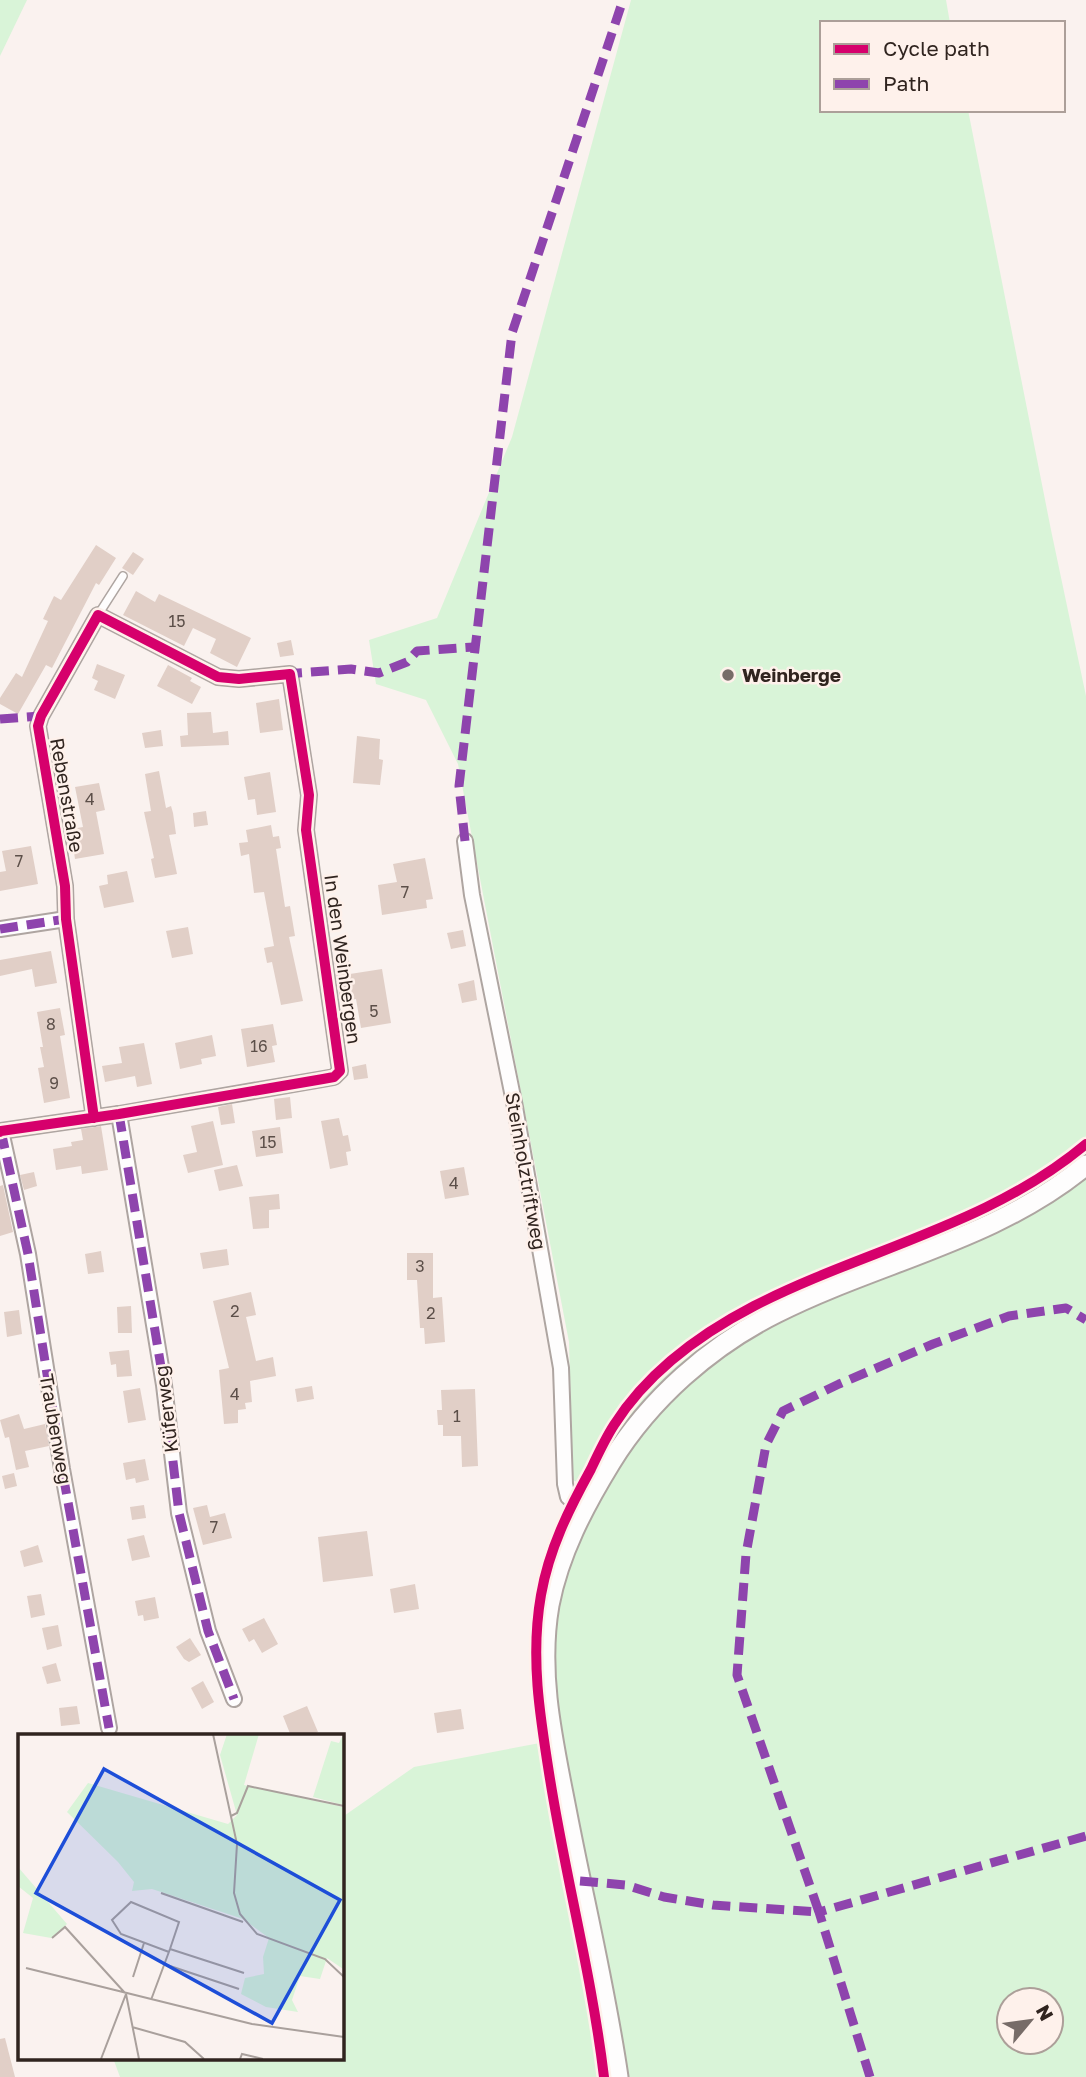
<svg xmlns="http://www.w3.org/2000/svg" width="1086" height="2077" font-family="'Golos Text',sans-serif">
  <rect width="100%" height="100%" fill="#faf2ef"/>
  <g fill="#d9f4d8" fill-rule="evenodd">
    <path d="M 0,0 L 27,0 L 0,56 Z"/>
    <path d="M 631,0 L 946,0 L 950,23 L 822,23 L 822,110 L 968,110 L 1051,530 L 1086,696 L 1086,2077 L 120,2077 L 113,2058 L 341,2058 L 341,1818 L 414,1767 L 561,1739 C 555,1685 549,1632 563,1578 C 570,1551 588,1520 600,1494 L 573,1480 L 569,1342 L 458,764 L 426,700 L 376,684 L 369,640 L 437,618 L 512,437 ZM 1009,2000 L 1051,2000 L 1051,2042 L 1009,2042 Z"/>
  </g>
  <g fill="#e1cfc7">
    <path d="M 96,545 L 116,558 L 99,585 L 96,583 L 52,668 L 46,665 L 18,714 L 0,704 L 0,698 L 16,673 L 22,677 L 48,621 L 43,619 L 54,596 L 61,600 Z"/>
    <path d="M 133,552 L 144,559 L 133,575 L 122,568 Z"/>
    <path d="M 136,591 L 155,602 L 159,594 L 251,638 L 237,667 L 210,653 L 216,639 L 193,628 L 184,646 L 123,615 Z"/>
    <path d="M 291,640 L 294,655 L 280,657 L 277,643 Z"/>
    <path d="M 97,664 L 125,675 L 115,699 L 94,690 L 98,681 L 92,678 Z"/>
    <path d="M 168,665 L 192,678 L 190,681 L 201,687 L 192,704 L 157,686 Z"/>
    <path d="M 279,699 L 283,730 L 260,733 L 256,703 Z"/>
    <path d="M 211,712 L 213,733 L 228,731 L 229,745 L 181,747 L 180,736 L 188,735 L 187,713 Z"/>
    <path d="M 161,730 L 163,746 L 145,748 L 142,733 Z"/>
    <path d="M 357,736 L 380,739 L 379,759 L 383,760 L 380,785 L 353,783 Z"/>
    <path d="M 159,771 L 166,808 L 171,806 L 173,813 L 176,834 L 169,835 L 177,874 L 155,878 L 151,859 L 154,858 L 144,812 L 151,811 L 145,774 Z"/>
    <path d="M 270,772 L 276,812 L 257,815 L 255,799 L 248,800 L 244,777 Z"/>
    <path d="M 99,783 L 105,810 L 96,812 L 104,854 L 75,859 L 73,846 L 68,847 L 65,830 L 83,827 L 75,787 Z"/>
    <path d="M 206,811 L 208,825 L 194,827 L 193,813 Z"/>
    <path d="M 271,825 L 273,837 L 279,836 L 281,848 L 276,849 L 285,907 L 290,906 L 295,936 L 289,937 L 303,1001 L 281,1005 L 272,962 L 267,963 L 264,948 L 274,946 L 264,892 L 254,893 L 249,854 L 241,856 L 239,843 L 248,842 L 246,830 Z"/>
    <path d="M 31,846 L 38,884 L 0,891 L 0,872 L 6,871 L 2,851 Z"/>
    <path d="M 425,858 L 433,899 L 426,900 L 427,908 L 382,915 L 378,885 L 397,882 L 393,864 Z"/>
    <path d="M 127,871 L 134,902 L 104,908 L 99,886 L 108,884 L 107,875 Z"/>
    <path d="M 188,927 L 193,954 L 172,958 L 166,931 Z"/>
    <path d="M 463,930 L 466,946 L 451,949 L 447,933 Z"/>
    <path d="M 51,951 L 57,983 L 35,987 L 32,969 L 0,976 L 0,960 Z"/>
    <path d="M 348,956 L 350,974 L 382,969 L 391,1023 L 361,1028 L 356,999 L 340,1001 L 334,958 Z"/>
    <path d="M 474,980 L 477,1000 L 462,1003 L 458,984 Z"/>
    <path d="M 60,1008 L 65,1035 L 60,1036 L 70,1098 L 44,1103 L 38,1068 L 44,1067 L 40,1047 L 43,1047 L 37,1012 Z"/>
    <path d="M 273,1024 L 277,1045 L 272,1046 L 275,1062 L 247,1067 L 241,1029 Z"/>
    <path d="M 212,1035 L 216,1056 L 201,1059 L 202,1064 L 180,1069 L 175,1043 Z"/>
    <path d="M 144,1043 L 152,1084 L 137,1087 L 135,1076 L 105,1082 L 102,1066 L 122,1063 L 119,1047 Z"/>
    <path d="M 366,1064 L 368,1078 L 354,1080 L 352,1067 Z"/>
    <path d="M 290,1097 L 292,1118 L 276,1120 L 274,1099 Z"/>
    <path d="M 232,1104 L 235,1123 L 221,1125 L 218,1107 Z"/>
    <path d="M 339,1118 L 343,1136 L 348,1135 L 351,1151 L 346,1152 L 348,1165 L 330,1169 L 321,1121 Z"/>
    <path d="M 213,1121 L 223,1165 L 188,1173 L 183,1155 L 197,1152 L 191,1126 Z"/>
    <path d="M 101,1126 L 108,1170 L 82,1174 L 81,1166 L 56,1170 L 53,1149 L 72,1146 L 71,1142 L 83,1140 L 81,1129 Z"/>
    <path d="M 280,1127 L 283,1153 L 256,1157 L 252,1131 Z"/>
    <path d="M 237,1165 L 243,1186 L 219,1191 L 214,1170 Z"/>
    <path d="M 464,1167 L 469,1195 L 445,1199 L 440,1171 Z"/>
    <path d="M 34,1172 L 37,1186 L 24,1190 L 20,1175 Z"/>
    <path d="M 3,1185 L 13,1232 L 0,1236 L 0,1186 Z"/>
    <path d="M 279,1194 L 280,1209 L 269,1210 L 269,1228 L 253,1229 L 249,1197 Z"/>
    <path d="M 227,1249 L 229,1265 L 203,1269 L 200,1253 Z"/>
    <path d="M 101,1251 L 104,1272 L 88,1274 L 85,1254 Z"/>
    <path d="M 407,1253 L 433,1253 L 433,1298 L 442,1297 L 445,1342 L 425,1344 L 424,1328 L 420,1328 L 417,1280 L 407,1280 Z"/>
    <path d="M 251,1292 L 256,1315 L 246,1317 L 256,1361 L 273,1357 L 276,1376 L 250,1381 L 252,1402 L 245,1403 L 246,1409 L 238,1410 L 238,1423 L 224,1424 L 219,1370 L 229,1368 L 213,1301 Z"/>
    <path d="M 131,1306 L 132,1333 L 118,1333 L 117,1307 Z"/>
    <path d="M 19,1310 L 22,1334 L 7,1337 L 4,1312 Z"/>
    <path d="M 129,1350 L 132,1376 L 117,1377 L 116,1364 L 111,1365 L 109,1352 Z"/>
    <path d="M 312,1386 L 314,1399 L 297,1402 L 295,1389 Z"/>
    <path d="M 140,1388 L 146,1420 L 128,1423 L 123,1391 Z"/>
    <path d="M 475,1389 L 478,1466 L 462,1467 L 461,1436 L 443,1436 L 443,1425 L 438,1425 L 437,1410 L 442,1410 L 441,1390 Z"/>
    <path d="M 19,1414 L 24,1429 L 45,1424 L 49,1446 L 25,1451 L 29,1467 L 16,1470 L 9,1437 L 5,1438 L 0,1420 Z"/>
    <path d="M 145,1459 L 149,1480 L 136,1483 L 135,1478 L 126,1480 L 123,1463 Z"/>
    <path d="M 14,1473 L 17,1486 L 5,1489 L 2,1476 Z"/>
    <path d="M 144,1505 L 146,1518 L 132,1520 L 130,1507 Z"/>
    <path d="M 207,1505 L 210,1517 L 225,1513 L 232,1538 L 203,1545 L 193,1508 Z"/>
    <path d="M 367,1531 L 373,1576 L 323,1582 L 318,1537 Z"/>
    <path d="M 144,1535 L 150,1557 L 132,1561 L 127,1539 Z"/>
    <path d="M 38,1545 L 43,1562 L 24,1567 L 20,1551 Z"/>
    <path d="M 415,1584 L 419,1609 L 394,1613 L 390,1589 Z"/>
    <path d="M 41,1594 L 45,1615 L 31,1618 L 27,1596 Z"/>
    <path d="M 155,1597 L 159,1618 L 144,1621 L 143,1615 L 138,1616 L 135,1601 Z"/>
    <path d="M 264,1618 L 278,1644 L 262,1653 L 254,1639 L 249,1642 L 242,1629 Z"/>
    <path d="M 58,1625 L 62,1646 L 47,1650 L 42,1628 Z"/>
    <path d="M 190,1638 L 201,1655 L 189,1662 L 184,1659 L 176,1647 Z"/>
    <path d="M 56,1663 L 61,1681 L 47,1684 L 42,1667 Z"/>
    <path d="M 203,1681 L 214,1702 L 202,1709 L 191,1688 Z"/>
    <path d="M 77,1706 L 80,1724 L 61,1726 L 59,1708 Z"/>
    <path d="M 307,1706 L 318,1732 L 309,1736 L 291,1736 L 283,1716 Z"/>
    <path d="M 461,1709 L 464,1729 L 437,1733 L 434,1713 Z"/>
    <path d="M 5,2038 L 15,2077 L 0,2077 L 0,2039 Z"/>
  </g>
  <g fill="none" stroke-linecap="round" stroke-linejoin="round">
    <defs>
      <path id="service" d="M 98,615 L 123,576"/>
      <g id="minor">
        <path d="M 465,841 L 472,895 L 515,1107 L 561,1368 L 565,1484 L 568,1497 L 574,1501"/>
        <path d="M 0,929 L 66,919"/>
        <path d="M 119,1114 L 164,1385 L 179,1513 L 208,1631 L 234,1699"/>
        <path d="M 1,1131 L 28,1254 L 62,1469 L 109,1728"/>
        <path d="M 0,1132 L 1,1131 L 119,1114 L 323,1079 L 334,1077 L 340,1071 L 306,830 L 309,795 L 290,674 L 239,679 L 218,677 L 98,615 L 41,716 L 38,726 L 65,886 L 66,919 L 94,1118"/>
      </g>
      <path id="secondary" d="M 618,2077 C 605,1987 583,1898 566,1809 C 553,1742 537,1674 549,1605 C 559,1553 584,1506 611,1462 C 650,1399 710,1346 776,1313 C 879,1261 996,1240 1086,1165"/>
    </defs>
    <use href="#service" stroke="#aea5a1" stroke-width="10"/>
    <use href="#minor" stroke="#aea5a1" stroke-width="18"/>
    <use href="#secondary" stroke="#aea5a1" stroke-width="23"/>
    <use href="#service" stroke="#fefdfd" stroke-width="7"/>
    <use href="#minor" stroke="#fefdfd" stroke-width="14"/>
    <use href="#secondary" stroke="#fefdfd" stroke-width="19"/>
    <g stroke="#8e44ad" stroke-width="9" stroke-dasharray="18 9" stroke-linecap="butt">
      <path d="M 284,674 L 351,669 L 379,673 L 407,662 L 417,651 L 474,647"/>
      <path d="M 0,719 L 41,716"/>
      <path d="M 465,841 L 459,786 L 512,333 L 623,0"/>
      <path d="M 0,929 L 66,919"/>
      <path d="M 119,1114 L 164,1385 L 179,1513 L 208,1631 L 234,1699"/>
      <path d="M 1,1131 L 28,1254 L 62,1469 L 109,1728"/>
      <path d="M 580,1881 L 626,1885 L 664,1897 L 713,1905 L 819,1912 L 737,1675 L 746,1554 L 766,1445 L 783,1411 L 839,1384 L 933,1344 L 1009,1316 L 1066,1308 L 1086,1320"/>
      <path d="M 870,2077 L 819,1912 L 1086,1836"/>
    </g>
    <defs>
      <g id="cycleway">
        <path d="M 0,1132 L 1,1131 L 119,1114 L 323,1079 L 334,1077 L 340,1071 L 306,830 L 309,795 L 290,674 L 239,679 L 218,677 L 98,615 L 41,716 L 38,726 L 65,886 L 66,919 L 94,1118"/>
        <path d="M 604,2077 C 592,1977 566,1879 550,1779 C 540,1717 530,1657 541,1595 C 549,1549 569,1509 591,1469 C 598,1454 605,1439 614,1425 C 647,1373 700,1334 754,1306 C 863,1250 990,1225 1086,1144"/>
      </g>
    </defs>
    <use href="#cycleway" stroke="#fef1eb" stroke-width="15"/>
    <use href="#cycleway" stroke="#d6006c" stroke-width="10"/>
  </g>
  <circle fill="#776c68" stroke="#fef1eb" stroke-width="2.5" cx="728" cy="675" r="7"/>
  <g text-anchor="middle" stroke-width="5" stroke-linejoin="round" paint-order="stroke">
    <g font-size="16" fill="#5c4f49">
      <text x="177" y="627">15</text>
      <text x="90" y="805">4</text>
      <text x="19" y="867">7</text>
      <text x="405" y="898">7</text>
      <text x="374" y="1017">5</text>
      <text x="51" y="1030">8</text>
      <text x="259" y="1052">16</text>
      <text x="54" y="1089">9</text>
      <text x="268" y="1148">15</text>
      <text x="454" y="1189">4</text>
      <text x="420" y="1272">3</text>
      <text x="235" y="1317">2</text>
      <text x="431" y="1319">2</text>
      <text x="235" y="1400">4</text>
      <text x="457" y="1422">1</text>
      <text x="214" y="1533">7</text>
    </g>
    <g font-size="19" font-weight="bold" fill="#30241f" stroke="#fef1eb" text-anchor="start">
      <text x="742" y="682">Weinberge</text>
    </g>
    <g font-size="19" fill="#30241f" stroke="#fef1eb">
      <text transform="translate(67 795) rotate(80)" y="7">Rebenstraße</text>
      <text transform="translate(343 959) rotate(82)" y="7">In den Weinbergen</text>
      <text transform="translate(526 1171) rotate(80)" y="7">Steinholztriftweg</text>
      <text transform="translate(166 1409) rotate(-97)" y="7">Küferweg</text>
      <text transform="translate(56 1429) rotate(80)" y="7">Traubenweg</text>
    </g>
  </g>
  <g transform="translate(18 1734)">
    <rect width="326" height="326" fill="#faf2ef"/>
    <path d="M 209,0 L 241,0 L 226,51 L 325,73 L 325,235 L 309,224 L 302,245 L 282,242 L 274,266 L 280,278 L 248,273 L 223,260 L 227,244 L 246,240 L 245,223 L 251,204 L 225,185 L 134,155 L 114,157 L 116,148 L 100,128 L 49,78 L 70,49 L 210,90 L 219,81 L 202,21 ZM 325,1 L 325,71 L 295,63 L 313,7 L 321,9 ZM 0,133 L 49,190 L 33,204 L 5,199 L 15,164 L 0,152 Z" fill="#d9f4d8"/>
    <path fill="none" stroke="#a9a09c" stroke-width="2" d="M 195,0 L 219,110 L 216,159 L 222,180 L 239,200 L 307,225 L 326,243M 213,82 L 219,79 L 230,52 L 326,72M 143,159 L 225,188M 34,204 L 47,193 L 107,259M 152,215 L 226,239M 146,230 L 221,255M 8,234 L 234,290 L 326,303M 115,243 L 126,209M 108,260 L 121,325M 133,266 L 152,215 L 161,188 L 113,168 L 94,186 L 103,200 L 151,218M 114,293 L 167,308 L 186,325M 83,325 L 108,260M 222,325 L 224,320 L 245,325"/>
    <path fill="#1d4ed8" fill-opacity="0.15" stroke="#1d4ed8" stroke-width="3.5" d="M 86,35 L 322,166 L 254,289 L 18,159 Z"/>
    <rect width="326" height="326" fill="none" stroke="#30241f" stroke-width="3.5"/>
  </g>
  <rect x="820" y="21" width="245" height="91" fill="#fef1eb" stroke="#ac9f99" stroke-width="2"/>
  <rect x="834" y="44" width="35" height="10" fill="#d6006c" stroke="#ac9f99" stroke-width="2"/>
  <text x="883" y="56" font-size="21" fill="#30241f">Cycle path</text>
  <rect x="834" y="79" width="35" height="10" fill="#8e44ad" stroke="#ac9f99" stroke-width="2"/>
  <text x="883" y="91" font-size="21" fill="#30241f">Path</text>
  <g transform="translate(1030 2021) rotate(61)"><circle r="33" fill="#fef1eb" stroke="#ac9f99" stroke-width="2"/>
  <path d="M0-5L12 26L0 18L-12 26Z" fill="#776c68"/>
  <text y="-10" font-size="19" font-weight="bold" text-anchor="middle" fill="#30241f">N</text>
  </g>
</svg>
